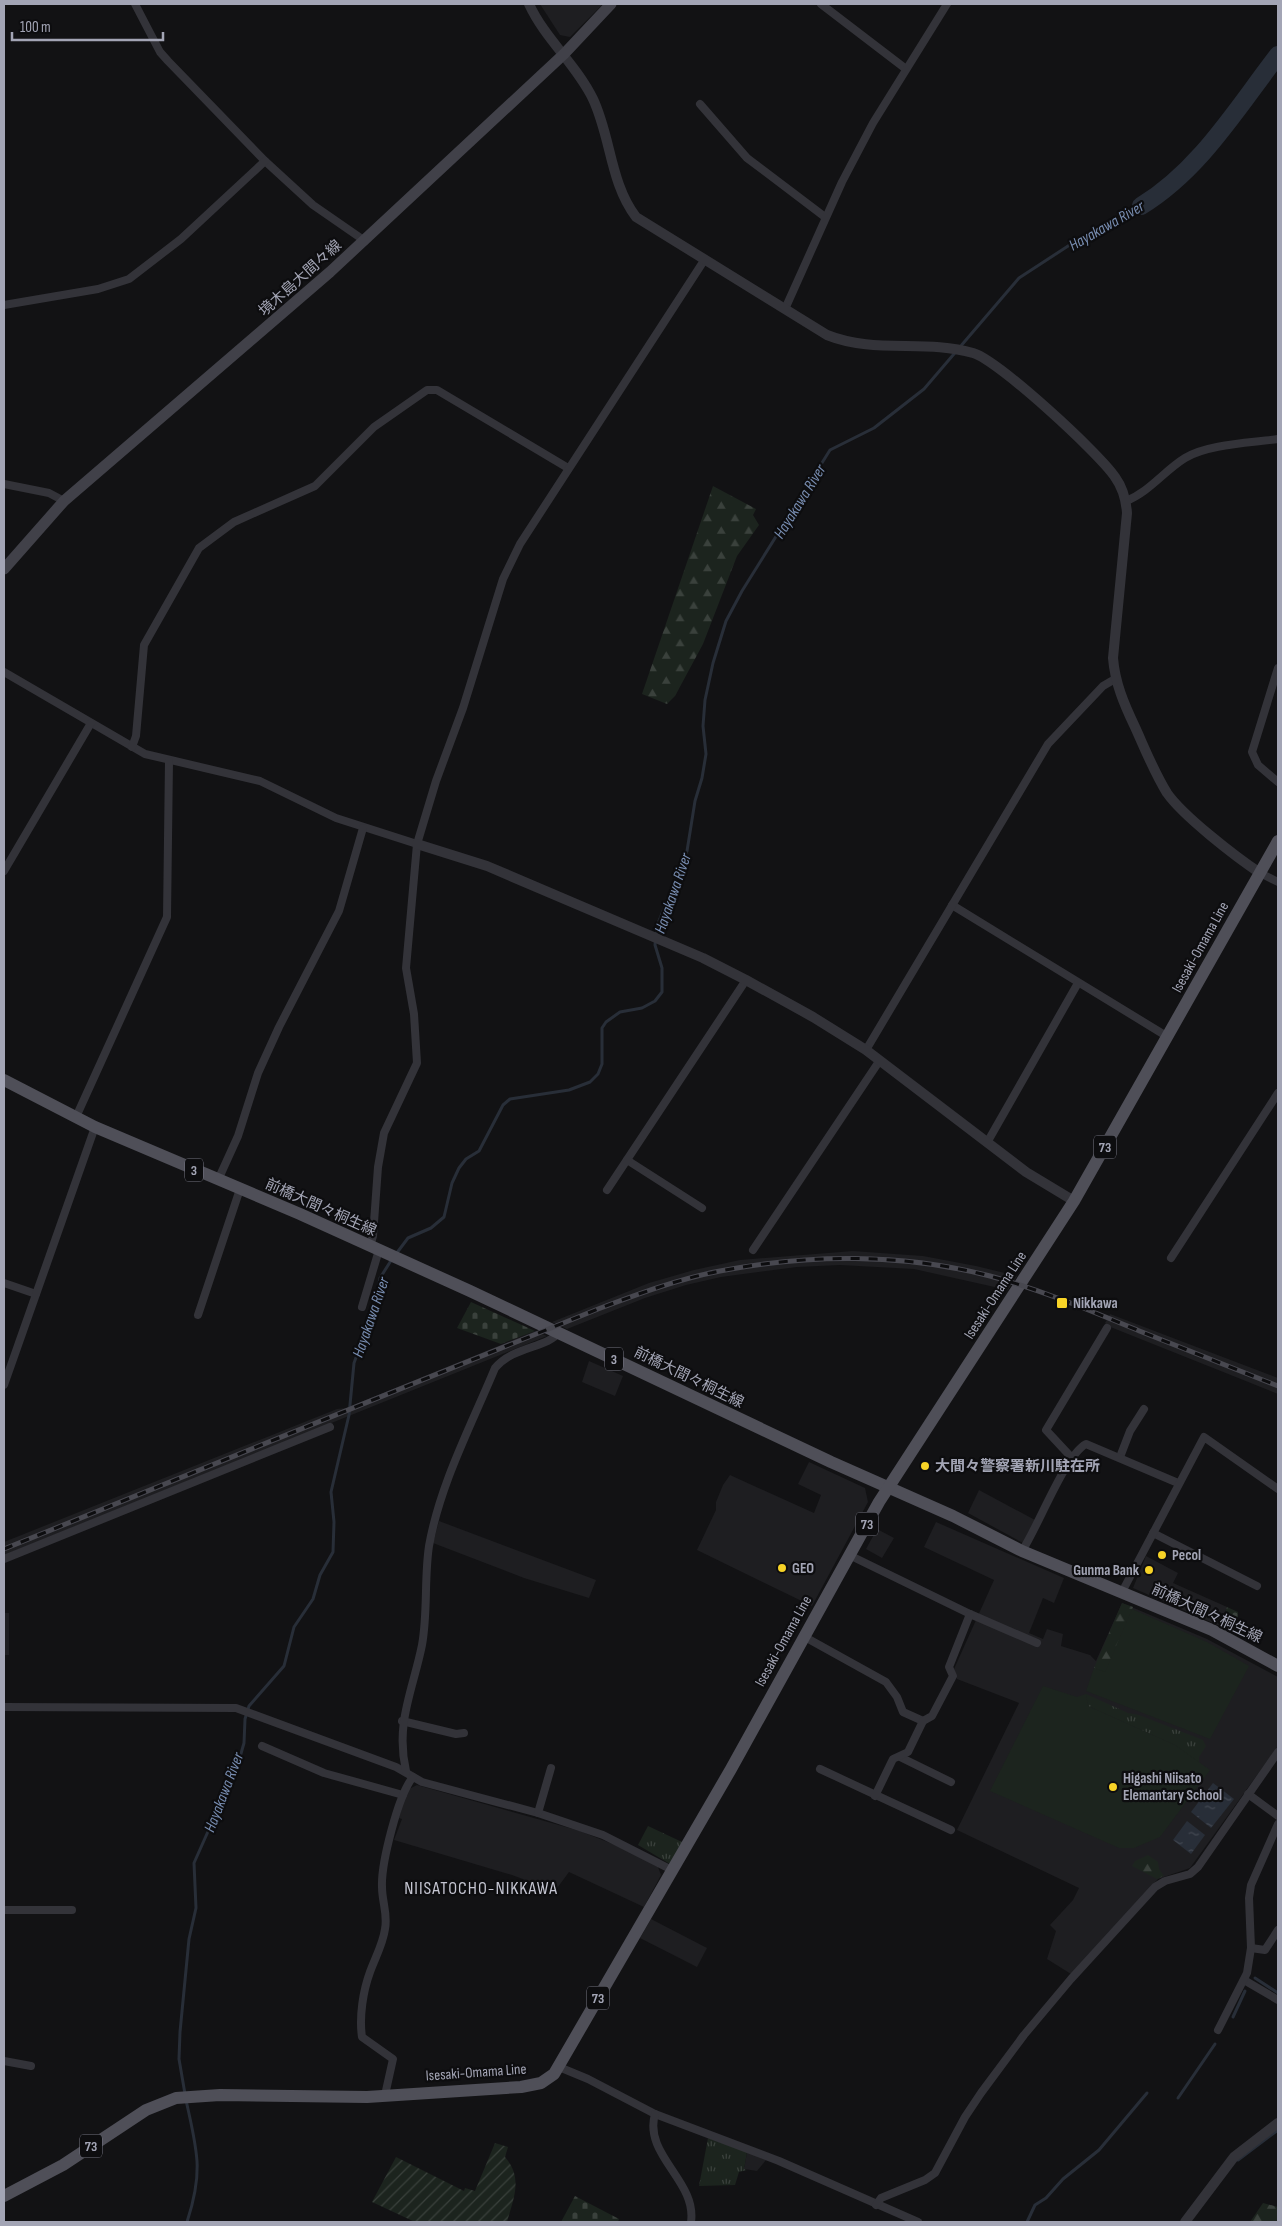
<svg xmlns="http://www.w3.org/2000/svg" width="1282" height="2226" font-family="'Sofia Sans Condensed','Noto Sans JP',sans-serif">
  <defs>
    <pattern id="grass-tufts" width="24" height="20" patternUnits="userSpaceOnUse" patternTransform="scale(1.25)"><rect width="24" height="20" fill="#1c241e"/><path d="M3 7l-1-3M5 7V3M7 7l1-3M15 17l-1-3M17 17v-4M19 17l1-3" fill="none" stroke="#3a413c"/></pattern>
    <pattern id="forest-firs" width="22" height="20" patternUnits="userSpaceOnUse" patternTransform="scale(1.25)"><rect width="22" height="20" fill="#1c241e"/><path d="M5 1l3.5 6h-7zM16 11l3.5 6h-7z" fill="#3a413c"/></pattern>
    <pattern id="cemetery-stones" width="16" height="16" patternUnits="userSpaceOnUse" patternTransform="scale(1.25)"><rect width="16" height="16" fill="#1c241e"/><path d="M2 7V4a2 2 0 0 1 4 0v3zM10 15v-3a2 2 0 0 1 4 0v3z" fill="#3a413c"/></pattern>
    <pattern id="garden-furrows" width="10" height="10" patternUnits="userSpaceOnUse" patternTransform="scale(1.25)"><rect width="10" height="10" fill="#1c241e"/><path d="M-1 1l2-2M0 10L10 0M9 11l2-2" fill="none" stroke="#3a413c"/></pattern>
    <pattern id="water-ripples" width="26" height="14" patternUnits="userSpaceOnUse" patternTransform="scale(1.25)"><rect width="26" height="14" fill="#282e38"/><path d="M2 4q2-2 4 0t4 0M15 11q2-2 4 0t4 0" fill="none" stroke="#444953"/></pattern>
  </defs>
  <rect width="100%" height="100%" fill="#121214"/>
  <g fill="#1e1e21">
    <path d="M 540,4 L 603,4 L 570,37 L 560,35 Z"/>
    <path d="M 853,1251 L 923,1256 L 976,1266 L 1017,1276 L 1008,1290 L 914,1269 L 840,1265 L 797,1267 L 721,1277 L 686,1285 L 645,1298 L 567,1329 L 552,1322 L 649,1283 L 694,1270 L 740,1260 Z"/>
    <path d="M 1110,1314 L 1278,1378 L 1278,1394 L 1108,1326 L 1105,1323 Z"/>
    <path d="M 535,1331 L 547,1336 L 4,1555 L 4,1542 L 337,1409 L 346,1408 Z"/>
    <path d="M 589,1361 L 623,1376 L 615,1396 L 582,1382 Z"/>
    <path d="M 809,1462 L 865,1488 L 868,1502 L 812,1606 L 697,1550 L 716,1510 L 716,1502 L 723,1485 L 730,1475 L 814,1513 L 821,1495 L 798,1484 Z"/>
    <path d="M 979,1490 L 1035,1520 L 1023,1543 L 968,1513 Z"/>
    <path d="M 439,1521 L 596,1580 L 589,1598 L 524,1578 L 433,1543 Z"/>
    <path d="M 936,1522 L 1064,1578 L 1054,1603 L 1043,1598 L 1029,1633 L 1043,1639 L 1047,1629 L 1063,1634 L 1061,1646 L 1090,1655 L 1096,1661 L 1122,1603 L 1207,1639 L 1278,1677 L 1278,1746 L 1190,1868 L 1158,1879 L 1071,1974 L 1047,1959 L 1056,1931 L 1050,1925 L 1073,1900 L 1079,1888 L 957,1830 L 1019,1703 L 957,1679 L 954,1669 L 994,1580 L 924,1547 Z"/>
    <path d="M 877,1529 L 894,1538 L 882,1558 L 866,1549 Z"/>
    <path d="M 1146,1556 L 1178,1573 L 1173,1583 L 1227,1607 L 1220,1626 L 1133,1588 Z"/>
    <rect x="4" y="1613" width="5" height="42"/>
    <path d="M 417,1785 L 580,1831 L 625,1849 L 658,1867 L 661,1875 L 644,1907 L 569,1872 L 555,1891 L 512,1875 L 394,1840 L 402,1819 L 399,1818 L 405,1797 L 409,1789 Z"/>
    <path d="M 651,1919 L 707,1948 L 697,1967 L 640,1938 Z"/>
    <path d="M 747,2152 L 766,2160 L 757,2171 L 744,2169 Z"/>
  </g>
  <g fill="url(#grass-tufts)">
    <path d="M 1086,1694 L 1128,1713 L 1139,1715 L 1203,1740 L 1206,1746 L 1199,1757 L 1199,1763 L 1175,1745 L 1088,1706 Z"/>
    <path d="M 648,1826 L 682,1842 L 670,1864 L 638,1845 Z"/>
    <path d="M 708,2138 L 747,2152 L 744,2169 L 747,2170 L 739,2172 L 735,2185 L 699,2186 Z"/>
  </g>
  <g fill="url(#forest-firs)">
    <path d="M 713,486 L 756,509 L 753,515 L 759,525 L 737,556 L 703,644 L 675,696 L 667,704 L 642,694 Z"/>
    <path d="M 1122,1603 L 1133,1607 L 1105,1673 L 1094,1668 Z"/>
    <path d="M 1148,1855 L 1158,1862 L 1159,1869 L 1164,1876 L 1157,1879 L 1132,1866 L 1135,1861 Z"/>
    <path d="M 1263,2203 L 1278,2207 L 1278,2222 L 1250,2222 Z"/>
  </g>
  <g fill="url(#cemetery-stones)">
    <path d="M 471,1302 L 535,1331 L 501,1344 L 457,1328 Z"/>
    <path d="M 1227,1607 L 1238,1612 L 1237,1635 L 1220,1626 Z"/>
    <path d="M 575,2196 L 619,2219 L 618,2222 L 561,2222 Z"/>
  </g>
  <path fill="url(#garden-furrows)" d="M 495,2143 L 508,2147 L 505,2157 C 523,2178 514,2197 507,2222 L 415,2222 L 372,2202 L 396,2157 L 464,2191 L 465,2188 L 475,2191 Z"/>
  <g fill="#1c241e">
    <path d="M 1132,1609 L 1207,1642 L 1249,1666 L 1210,1739 L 1086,1691 L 1094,1668 L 1105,1672 Z"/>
    <path d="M 1043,1686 L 1077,1697 L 1086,1694 L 1088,1706 L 1175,1745 L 1210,1770 L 1160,1837 L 1134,1848 L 1119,1848 L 990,1791 Z"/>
  </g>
  <g fill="url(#water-ripples)">
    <path d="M 1213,1783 L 1234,1799 L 1211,1828 L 1191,1812 Z"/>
    <path d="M 1187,1821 L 1205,1835 L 1191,1854 L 1173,1840 Z"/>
  </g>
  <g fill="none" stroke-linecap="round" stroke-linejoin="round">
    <g stroke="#282e38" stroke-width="3">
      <path d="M 396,1254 L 408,1238 L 431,1228 L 444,1217 L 452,1183 L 459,1168 L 466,1159 L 479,1151 L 503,1105 L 510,1099 L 569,1090 L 590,1082 L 598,1074 L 602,1064 L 602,1028 L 606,1022 L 620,1012 L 642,1008 L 655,1001 L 662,992 L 662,968 L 655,945 L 657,926 L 687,851 L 695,801 L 702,778 L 706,754 L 703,726 L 705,700 L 713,663 L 726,621 L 742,591 L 830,450 L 874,428 L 924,389 L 1019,278 L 1088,233 L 1141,206"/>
      <path d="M 1255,1978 L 1278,1993"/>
      <path d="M 1233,2017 L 1245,1991"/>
      <path d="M 185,2094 L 179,2059 L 180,2032 L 189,1939 L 196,1908 L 194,1863 L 238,1764 L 244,1743 L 245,1719 L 249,1706 L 284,1666 L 294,1627 L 313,1599 L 320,1575 L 333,1552 L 334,1522 L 331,1492 L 349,1415 L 354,1363 L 374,1309 L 380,1278 L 392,1259"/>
      <path d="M 1178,2098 L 1215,2044"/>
      <path d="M 186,2100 C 197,2151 204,2170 187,2222"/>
      <path d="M 1238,2160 L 1278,2130"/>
      <path d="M 1027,2222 L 1035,2205 L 1046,2198 L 1063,2179 L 1099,2150 L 1147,2093"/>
    </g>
    <path stroke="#282e38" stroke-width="18" d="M 1141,206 C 1200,170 1237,108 1278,55"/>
    <g stroke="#333339" stroke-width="8">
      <path d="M 135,4 L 160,52 L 168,61 L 265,161 L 313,205 L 365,241"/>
      <path d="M 821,4 L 906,69"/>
      <path d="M 700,104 L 747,158 L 825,217"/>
      <path d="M 4,305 L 98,289 L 129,279 L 181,239 L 265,161"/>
      <path d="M 785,309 L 842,182 L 873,123 L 947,4"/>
      <path d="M 4,484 L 49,493 L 64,501"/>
      <path d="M 1126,501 C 1149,492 1164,471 1185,458 C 1208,444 1251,443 1278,439"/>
      <path d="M 1278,668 L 1252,752 L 1258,765 L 1278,782"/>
      <path d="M 4,672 L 145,754 L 260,781 L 336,818 L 417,844"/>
      <path d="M 132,747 L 136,736 L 144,645 L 199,548 L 234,522 L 315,486 L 374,427 L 427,390 L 437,390 L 568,468"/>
      <path d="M 4,871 L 91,723"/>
      <path d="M 1260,873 L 1278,882"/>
      <path d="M 952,905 L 1168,1037"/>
      <path d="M 866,1050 L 1048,744 L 1103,686 L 1115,679"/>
      <path d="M 76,1117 L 167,917 L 169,761"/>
      <path d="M 988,1141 L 1078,983"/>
      <path d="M 627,1160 L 702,1208"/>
      <path d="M 218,1180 L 238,1136 L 258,1073 L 279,1027 L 339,911 L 363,828"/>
      <path d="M 607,1190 L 746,980"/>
      <path d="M 370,1246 L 373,1236 L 378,1167 L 384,1133 L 417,1063 L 414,1014 L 406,968 L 417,844 L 436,781 L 463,708 L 503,579 L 520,544 L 705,259"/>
      <path d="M 753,1250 L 880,1060"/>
      <path d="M 1171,1258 L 1278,1093"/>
      <path d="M 4,1283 L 36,1294"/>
      <path d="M 362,1307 L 379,1250"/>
      <path d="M 198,1315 L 240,1189"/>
      <path d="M 4,1385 L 95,1127"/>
      <path d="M 1120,1457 L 1130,1431 L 1144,1409"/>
      <path d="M 1072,1458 L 1046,1430 L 1107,1328"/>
      <path d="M 1153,1533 L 1257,1586"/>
      <path d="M 1022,1551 C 1038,1527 1065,1455 1086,1444 L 1178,1483"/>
      <path d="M 849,1555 L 970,1614 L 1037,1643"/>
      <path d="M 4,1559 L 330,1427"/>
      <path d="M 1122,1592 L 1204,1437 L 1278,1489"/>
      <path d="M 803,1636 L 886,1682 L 897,1697 L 903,1712 L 923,1721"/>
      <path d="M 4,1707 L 236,1708 L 396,1767 L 422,1782 L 538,1813 L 603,1835 L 672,1870"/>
      <path d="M 402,1721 L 456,1734 L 464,1733"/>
      <path d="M 262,1746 L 324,1773 L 403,1795"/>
      <path d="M 900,1757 L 951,1782"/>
      <path d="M 820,1769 L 951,1830"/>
      <path d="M 406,1771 C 395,1723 413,1690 422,1645 C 428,1612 424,1579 429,1546 C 440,1484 471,1426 495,1368 C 513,1346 548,1348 559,1332"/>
      <path d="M 1248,1794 L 1278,1816"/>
      <path d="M 875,1796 L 891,1763 L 893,1759 L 908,1752 L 923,1721 L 932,1716 L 953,1676 L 949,1667 L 970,1614"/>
      <path d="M 538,1813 L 551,1768"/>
      <path d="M 4,1910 L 72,1910"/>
      <path d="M 1251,1948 L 1265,1950 L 1278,1930"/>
      <path d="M 1244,1980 L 1278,2000"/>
      <path d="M 1218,2030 L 1247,1973 L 1251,1948 L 1249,1898 L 1251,1885 L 1278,1824"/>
      <path d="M 4,2061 L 31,2066"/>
      <path d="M 559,2067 L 588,2079 L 655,2114 L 779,2161 L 918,2222"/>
      <path d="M 385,2095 L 393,2059 L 362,2037 C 359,2017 363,1991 370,1972 C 375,1958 383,1944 385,1929 C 388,1914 382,1902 382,1887 C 381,1864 398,1795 413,1777"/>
      <path d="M 655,2114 C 643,2155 697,2181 691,2222"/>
      <path d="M 876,2205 L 881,2198 L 925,2180 L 935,2173 L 965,2117 L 981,2093 L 1024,2035 L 1071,1979 L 1155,1887 L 1165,1881 L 1190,1874 L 1198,1867 L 1278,1752"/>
    </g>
    <g stroke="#333339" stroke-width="10">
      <path d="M 529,4 C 545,39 576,64 593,99 C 611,137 610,183 636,217 L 827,335 C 874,354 926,339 973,353 C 998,360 1100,454 1115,477 C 1123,488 1126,499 1127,513 L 1113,658 C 1115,683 1124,704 1135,727 C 1145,749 1154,772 1167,793 C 1183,816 1236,857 1260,873"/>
      <path d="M 417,844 L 487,866 L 703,958 L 746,980 L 813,1017 L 866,1050 L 1026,1172 L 1074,1201"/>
      <path d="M 1185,2222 L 1234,2157 L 1278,2123"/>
    </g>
    <path stroke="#414149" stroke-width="11" d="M 4,569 L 64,501 L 330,272 L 564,54 L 611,4"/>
    <g stroke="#4f4f58" stroke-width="12">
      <path d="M 4,1080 L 95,1127 L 300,1214 L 470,1291 L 831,1462 L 953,1516 L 1022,1551 L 1212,1630 L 1278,1666"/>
      <path d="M 4,2196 L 63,2165 L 146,2110 L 176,2098 L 220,2095 L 367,2097 L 521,2087 L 541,2083 L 554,2074 L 731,1769 L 879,1502 L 1074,1201 L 1278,841"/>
    </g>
    <defs>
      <path id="rail" d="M 4,1549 L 598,1309 C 638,1294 678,1279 720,1271 C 808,1254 902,1253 990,1276 C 1042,1290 1091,1311 1142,1332 C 1187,1350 1233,1368 1278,1386"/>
    </defs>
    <use href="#rail" stroke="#484850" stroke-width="5"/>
    <use href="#rail" stroke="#0d0d0f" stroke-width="3" stroke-dasharray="9" stroke-linecap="butt"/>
  </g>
  <g fill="#f7d327" stroke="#0d0d0f" stroke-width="2">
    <rect x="1056" y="1297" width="12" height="12" rx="2.5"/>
    <circle cx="925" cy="1466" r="5"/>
    <circle cx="1162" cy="1555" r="5"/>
    <circle cx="782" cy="1568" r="5"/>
    <circle cx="1149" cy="1570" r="5"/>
    <circle cx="1113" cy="1787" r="5"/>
  </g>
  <g text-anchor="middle" stroke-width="4.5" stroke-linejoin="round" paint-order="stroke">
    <g fill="#0d0d0f" stroke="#767783" stroke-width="1">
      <rect x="1094" y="1135.5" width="22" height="23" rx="4"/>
      <rect x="185" y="1158.5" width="18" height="23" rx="4"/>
      <rect x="605" y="1347.5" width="18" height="23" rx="4"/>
      <rect x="856" y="1512.5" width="22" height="23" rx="4"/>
      <rect x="587" y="1986.5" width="22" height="23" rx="4"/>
      <rect x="80" y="2134.5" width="22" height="23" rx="4"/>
    </g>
    <g font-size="14" font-weight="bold" fill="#a3a5b5">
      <text x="1105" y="1152">73</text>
      <text x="194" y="1175">3</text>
      <text x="614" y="1364">3</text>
      <text x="867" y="1529">73</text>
      <text x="598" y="2003">73</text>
      <text x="91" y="2151">73</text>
    </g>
    <g font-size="15" fill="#a3a5b5" stroke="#0d0d0f">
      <text transform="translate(300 278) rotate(-42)" y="5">境木島大間々線</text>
      <text transform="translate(1200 947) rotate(-61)" y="5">Isesaki-Omama Line</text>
      <text transform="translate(321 1207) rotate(24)" y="5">前橋大間々桐生線</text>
      <text transform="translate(995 1295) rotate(-57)" y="5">Isesaki-Omama Line</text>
      <text transform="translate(689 1377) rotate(26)" y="5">前橋大間々桐生線</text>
      <text transform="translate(1207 1613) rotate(25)" y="5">前橋大間々桐生線</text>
      <text transform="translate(783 1641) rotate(-61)" y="5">Isesaki-Omama Line</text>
      <text transform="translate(476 2072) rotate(-4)" y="5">Isesaki-Omama Line</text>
    </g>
    <g font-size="15" font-weight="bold" fill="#a3a5b5" stroke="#0d0d0f" text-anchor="start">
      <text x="1073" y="1308">Nikkawa</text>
      <text x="935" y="1471">大間々警察署新川駐在所</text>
      <text x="1172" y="1560">Pecol</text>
      <text x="792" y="1573">GEO</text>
      <text x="1139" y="1575" text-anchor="end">Gunma Bank</text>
      <text x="1123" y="1783">Higashi Niisato<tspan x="1123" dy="17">Elemantary School</tspan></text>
    </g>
    <g font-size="16" font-style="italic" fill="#788db1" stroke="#0d0d0f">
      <text transform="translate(1106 225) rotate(-30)" y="6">Hayakawa River</text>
      <text transform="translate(799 501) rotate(-58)" y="6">Hayakawa River</text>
      <text transform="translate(672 893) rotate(-71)" y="6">Hayakawa River</text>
      <text transform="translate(370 1317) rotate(-71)" y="6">Hayakawa River</text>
      <text transform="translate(223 1792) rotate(-69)" y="6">Hayakawa River</text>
    </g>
    <g font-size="18" letter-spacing="1" fill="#c4c5d1" stroke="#0d0d0f">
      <text x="481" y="1894">NIISATOCHO-NIKKAWA</text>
    </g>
  </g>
  <rect width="1282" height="2226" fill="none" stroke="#a3a5b5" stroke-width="10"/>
  <path d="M12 32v8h151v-8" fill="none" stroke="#a3a5b5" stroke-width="2.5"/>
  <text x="20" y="32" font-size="15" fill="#a3a5b5" stroke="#0d0d0f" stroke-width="4" paint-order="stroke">100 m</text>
</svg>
